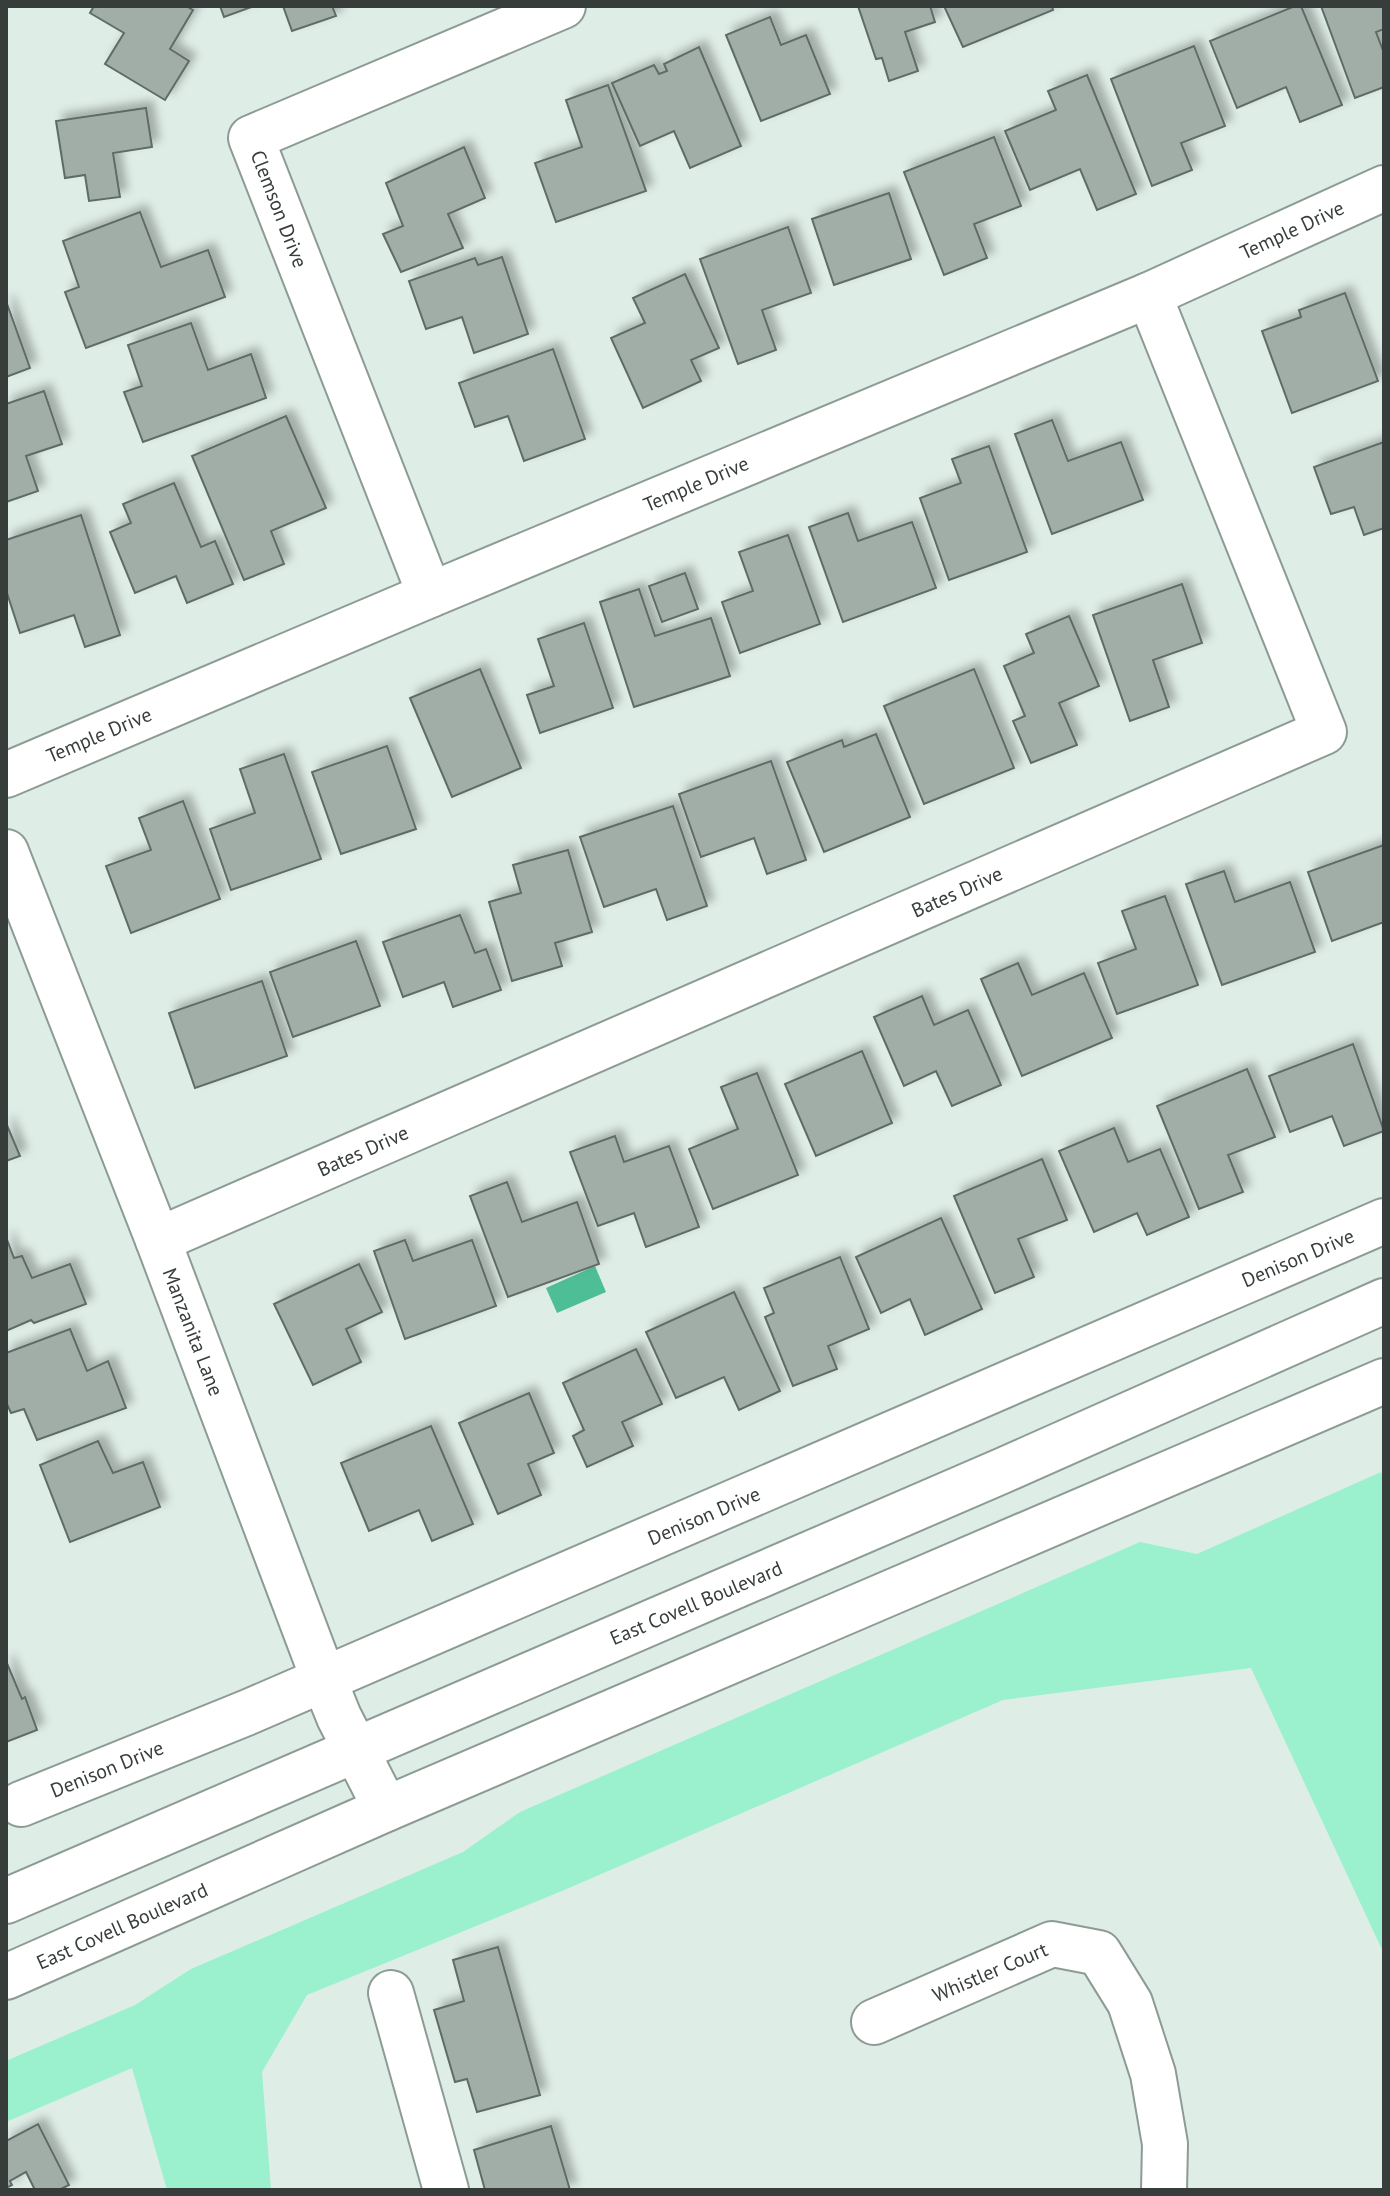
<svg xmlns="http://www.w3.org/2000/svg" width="1390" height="2196" font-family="'PT Sans',sans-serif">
  <defs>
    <filter id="shadow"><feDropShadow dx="7" dy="-7" stdDeviation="4" flood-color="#0004"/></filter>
  </defs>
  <rect width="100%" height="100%" fill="#dfede7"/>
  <path fill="#9bf1ce" d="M 1381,1472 L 1384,1479 L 1384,1954 L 1251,1668 L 1003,1700 L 562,1891 L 307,1995 L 262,2072 L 271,2190 L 167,2190 L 132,2068 L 6,2122 L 6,2061 L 135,2005 L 191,1969 L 463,1852 L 520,1812 L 1140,1542 L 1197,1554 Z"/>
  <path fill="#4ebe96" d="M 595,1266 L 606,1292 L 557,1313 L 546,1288 Z"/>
  <g fill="#a1aea8" stroke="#5f6c66" stroke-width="2" filter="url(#shadow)">
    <path d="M 94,6 L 186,6 L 193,10 L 170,49 L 189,61 L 165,100 L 105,64 L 124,33 L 90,13 Z"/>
    <path d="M 220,6 L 254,6 L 224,17 Z"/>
    <path d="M 283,6 L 332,6 L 336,16 L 292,31 Z"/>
    <path d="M 858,6 L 930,6 L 935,22 L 905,32 L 918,71 L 889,81 L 882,58 L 876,59 Z"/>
    <path d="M 944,6 L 1052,6 L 1053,10 L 963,47 Z"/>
    <path d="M 1295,6 L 1301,6 L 1342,105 L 1300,122 L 1286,87 L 1237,108 L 1210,41 Z"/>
    <path d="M 1321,6 L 1384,6 L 1384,29 L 1376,32 L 1384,53 L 1384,87 L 1355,98 Z"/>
    <path d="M 770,17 L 781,45 L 806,35 L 830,94 L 761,121 L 726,35 Z"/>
    <path d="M 1194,46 L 1225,126 L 1181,143 L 1192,170 L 1152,186 L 1111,79 Z"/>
    <path d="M 699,47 L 741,146 L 690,168 L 674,131 L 640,146 L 612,83 L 654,65 L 659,74 L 667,71 L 664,64 Z"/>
    <path d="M 1087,75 L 1136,194 L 1097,210 L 1080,169 L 1030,190 L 1005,131 L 1056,110 L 1048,91 Z"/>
    <path d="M 608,85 L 646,191 L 556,222 L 535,163 L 582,147 L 566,100 Z"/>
    <path d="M 146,108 L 152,147 L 113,153 L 120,197 L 89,201 L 85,175 L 65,178 L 56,121 Z"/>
    <path d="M 994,137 L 1021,206 L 974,224 L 987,258 L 944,275 L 904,172 Z"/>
    <path d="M 464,147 L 485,198 L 448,214 L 463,248 L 401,272 L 383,234 L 403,226 L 386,183 Z"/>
    <path d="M 889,193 L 911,259 L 834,285 L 812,219 Z"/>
    <path d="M 140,212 L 161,267 L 208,250 L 225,297 L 86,348 L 65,292 L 79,287 L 63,241 Z"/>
    <path d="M 788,227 L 811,293 L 762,310 L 776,350 L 738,364 L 700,259 Z"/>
    <path d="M 502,257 L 528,334 L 474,353 L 462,317 L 426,329 L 409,281 L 475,258 L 478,265 Z"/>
    <path d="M 685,274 L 719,348 L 691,360 L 701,381 L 643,408 L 611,338 L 645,323 L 633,298 Z"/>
    <path d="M 1345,293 L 1378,381 L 1292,413 L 1262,331 L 1301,317 L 1299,310 Z"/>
    <path d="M 6,301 L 30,368 L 6,377 Z"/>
    <path d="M 191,323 L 208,370 L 251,354 L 266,398 L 143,442 L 124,392 L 142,386 L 128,345 Z"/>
    <path d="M 553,349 L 585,439 L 524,461 L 508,416 L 475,427 L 459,383 Z"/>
    <path d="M 44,391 L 62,444 L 26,456 L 38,491 L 6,502 L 6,404 Z"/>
    <path d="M 286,416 L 326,508 L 271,531 L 284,564 L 244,580 L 192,456 Z"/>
    <path d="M 1052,420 L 1068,461 L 1121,442 L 1143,500 L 1052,534 L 1015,434 Z"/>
    <path d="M 1384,442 L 1384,528 L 1364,535 L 1354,507 L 1331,514 L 1314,467 Z"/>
    <path d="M 989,446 L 1027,552 L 949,580 L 920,498 L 961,483 L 952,459 Z"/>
    <path d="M 174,483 L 201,547 L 215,541 L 233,584 L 187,603 L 176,576 L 135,593 L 110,532 L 131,523 L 123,504 Z"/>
    <path d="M 848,513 L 858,541 L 912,522 L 936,588 L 843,622 L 809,527 Z"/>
    <path d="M 81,515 L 120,635 L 85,647 L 74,615 L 20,633 L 6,590 L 6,540 Z"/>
    <path d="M 788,535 L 820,624 L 740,653 L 722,602 L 753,591 L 739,552 Z"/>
    <path d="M 685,573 L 698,609 L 662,622 L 649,586 Z"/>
    <path d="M 1182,584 L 1202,643 L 1153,660 L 1169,707 L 1130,721 L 1093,615 Z"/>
    <path d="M 639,589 L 655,636 L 711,618 L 730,676 L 634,707 L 600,602 Z"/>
    <path d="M 1069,616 L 1099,686 L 1059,703 L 1077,745 L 1031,763 L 1013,721 L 1025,716 L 1004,666 L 1034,653 L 1026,634 Z"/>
    <path d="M 584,623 L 613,708 L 540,733 L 527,695 L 554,686 L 538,639 Z"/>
    <path d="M 480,669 L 521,768 L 452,797 L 410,698 Z"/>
    <path d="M 974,669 L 1014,768 L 924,804 L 884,706 Z"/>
    <path d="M 876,734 L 910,817 L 824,852 L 787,762 L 842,740 L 844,747 Z"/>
    <path d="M 387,746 L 416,829 L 341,854 L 312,772 Z"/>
    <path d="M 284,754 L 321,859 L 231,890 L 210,829 L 255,813 L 240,769 Z"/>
    <path d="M 771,761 L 806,860 L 767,874 L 754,838 L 701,857 L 679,794 Z"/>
    <path d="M 183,801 L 220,899 L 131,933 L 106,866 L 151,850 L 139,818 Z"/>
    <path d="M 673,806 L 707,906 L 667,920 L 656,889 L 604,907 L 580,837 Z"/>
    <path d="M 1384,845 L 1384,922 L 1332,941 L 1308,872 Z"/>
    <path d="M 568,850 L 592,932 L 555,943 L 562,966 L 512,981 L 489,902 L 521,893 L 513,865 Z"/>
    <path d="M 1224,871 L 1235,902 L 1290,882 L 1315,952 L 1222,985 L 1186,884 Z"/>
    <path d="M 1165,896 L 1198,985 L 1117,1014 L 1098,963 L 1136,949 L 1122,911 Z"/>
    <path d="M 460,915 L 475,953 L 486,949 L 501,990 L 453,1007 L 444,982 L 403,997 L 383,942 Z"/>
    <path d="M 356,941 L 380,1006 L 293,1037 L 270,972 Z"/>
    <path d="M 1018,963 L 1032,995 L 1084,973 L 1112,1038 L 1022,1076 L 981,979 Z"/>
    <path d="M 262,981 L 287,1056 L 195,1088 L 169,1013 Z"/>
    <path d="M 922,996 L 934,1025 L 968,1010 L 1001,1085 L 952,1106 L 936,1071 L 904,1086 L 874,1017 Z"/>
    <path d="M 1353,1044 L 1384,1131 L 1344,1146 L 1332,1116 L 1290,1132 L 1269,1076 Z"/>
    <path d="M 862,1051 L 892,1123 L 816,1156 L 785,1084 Z"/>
    <path d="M 1247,1069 L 1275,1137 L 1228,1155 L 1243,1192 L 1199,1209 L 1157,1106 Z"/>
    <path d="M 757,1073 L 798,1175 L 713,1209 L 689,1149 L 738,1129 L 721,1087 Z"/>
    <path d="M 6,1123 L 20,1156 L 6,1161 Z"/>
    <path d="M 1114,1128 L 1128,1162 L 1160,1149 L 1189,1217 L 1147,1235 L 1137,1213 L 1094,1232 L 1059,1151 Z"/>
    <path d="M 615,1136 L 624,1162 L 669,1146 L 699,1227 L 646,1247 L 634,1213 L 598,1226 L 570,1152 Z"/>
    <path d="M 1042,1159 L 1067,1220 L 1018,1239 L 1034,1277 L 995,1293 L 954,1196 Z"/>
    <path d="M 507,1182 L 522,1222 L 577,1202 L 599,1264 L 508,1297 L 470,1196 Z"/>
    <path d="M 941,1218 L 982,1309 L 925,1335 L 910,1299 L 881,1313 L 856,1257 Z"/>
    <path d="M 6,1237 L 14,1258 L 22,1256 L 32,1278 L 70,1264 L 86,1304 L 34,1323 L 31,1320 L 6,1331 Z"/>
    <path d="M 405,1240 L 413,1261 L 472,1240 L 496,1306 L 405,1339 L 374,1251 Z"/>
    <path d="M 840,1257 L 869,1329 L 828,1346 L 837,1369 L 793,1386 L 765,1317 L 774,1313 L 764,1288 Z"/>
    <path d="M 359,1264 L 382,1312 L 346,1329 L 361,1362 L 313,1385 L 274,1304 Z"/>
    <path d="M 734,1292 L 780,1391 L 739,1410 L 724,1377 L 676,1398 L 646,1332 Z"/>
    <path d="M 70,1329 L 87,1371 L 108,1361 L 126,1408 L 37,1440 L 24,1409 L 11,1413 L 6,1402 L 6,1353 Z"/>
    <path d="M 636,1349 L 662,1404 L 622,1422 L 633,1446 L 587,1467 L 573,1436 L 584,1430 L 563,1383 Z"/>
    <path d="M 529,1393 L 554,1453 L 528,1464 L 541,1495 L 498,1514 L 459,1423 Z"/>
    <path d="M 431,1426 L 473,1524 L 432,1541 L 419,1510 L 369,1531 L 341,1463 Z"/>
    <path d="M 98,1441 L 113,1473 L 143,1462 L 160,1507 L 70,1542 L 40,1465 Z"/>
    <path d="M 6,1661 L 22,1699 L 25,1697 L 37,1730 L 6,1742 Z"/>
    <path d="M 498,1947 L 540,2095 L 477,2112 L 467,2079 L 455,2082 L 434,2010 L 464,2001 L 453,1960 Z"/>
    <path d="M 38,2124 L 69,2185 L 59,2190 L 35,2190 L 26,2172 L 10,2181 L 12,2185 L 6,2188 L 6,2141 Z"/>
    <path d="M 551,2126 L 570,2190 L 485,2190 L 474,2150 Z"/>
  </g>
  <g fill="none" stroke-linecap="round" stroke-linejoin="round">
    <defs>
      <g id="street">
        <path d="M 430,595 L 251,138 L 563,6"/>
        <path d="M 6,775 L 430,595 L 1149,295 L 1384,188"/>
        <path d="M 6,852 L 158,1240 L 324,1680 L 339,1717 L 386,1809"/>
        <path d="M 158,1240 L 1324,732 L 1149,295"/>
        <path d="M 21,1804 L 246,1713 L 1384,1221"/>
        <path d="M 391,1993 L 446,2190"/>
        <path d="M 874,2022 L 1052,1944 L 1099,1953 L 1130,2003 L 1153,2074 L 1165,2144 L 1164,2190"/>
      </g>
      <g id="primary">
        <path d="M 6,1901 L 1004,1470 L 1384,1301"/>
        <path d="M 6,1977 L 386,1809 L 1384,1381"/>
      </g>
    </defs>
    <use href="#street" stroke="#8d9b95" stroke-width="48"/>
    <use href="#primary" stroke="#8d9b95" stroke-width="48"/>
    <use href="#street" stroke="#fff" stroke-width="44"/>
    <use href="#primary" stroke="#fff" stroke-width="44"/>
  </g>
  <g text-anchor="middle" stroke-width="8" stroke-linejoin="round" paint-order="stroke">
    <g font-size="20" fill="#373d3b" stroke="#fff">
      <text transform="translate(279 209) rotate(69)" y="7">Clemson Drive</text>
      <text transform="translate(1292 230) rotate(-25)" y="7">Temple Drive</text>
      <text transform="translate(696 484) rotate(-23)" y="7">Temple Drive</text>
      <text transform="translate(99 735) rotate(-23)" y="7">Temple Drive</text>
      <text transform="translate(957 892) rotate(-24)" y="7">Bates Drive</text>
      <text transform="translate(363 1151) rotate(-24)" y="7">Bates Drive</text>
      <text transform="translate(1298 1258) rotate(-23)" y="7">Denison Drive</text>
      <text transform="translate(193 1332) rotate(69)" y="7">Manzanita Lane</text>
      <text transform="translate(704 1516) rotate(-23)" y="7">Denison Drive</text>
      <text transform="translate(696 1603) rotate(-23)" y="7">East Covell Boulevard</text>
      <text transform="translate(107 1769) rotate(-22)" y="7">Denison Drive</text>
      <text transform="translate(122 1926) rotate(-24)" y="7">East Covell Boulevard</text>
      <text transform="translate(990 1972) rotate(-23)" y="7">Whistler Court</text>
    </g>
  </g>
  <rect width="1390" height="2196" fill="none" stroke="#373d3b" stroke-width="16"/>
</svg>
